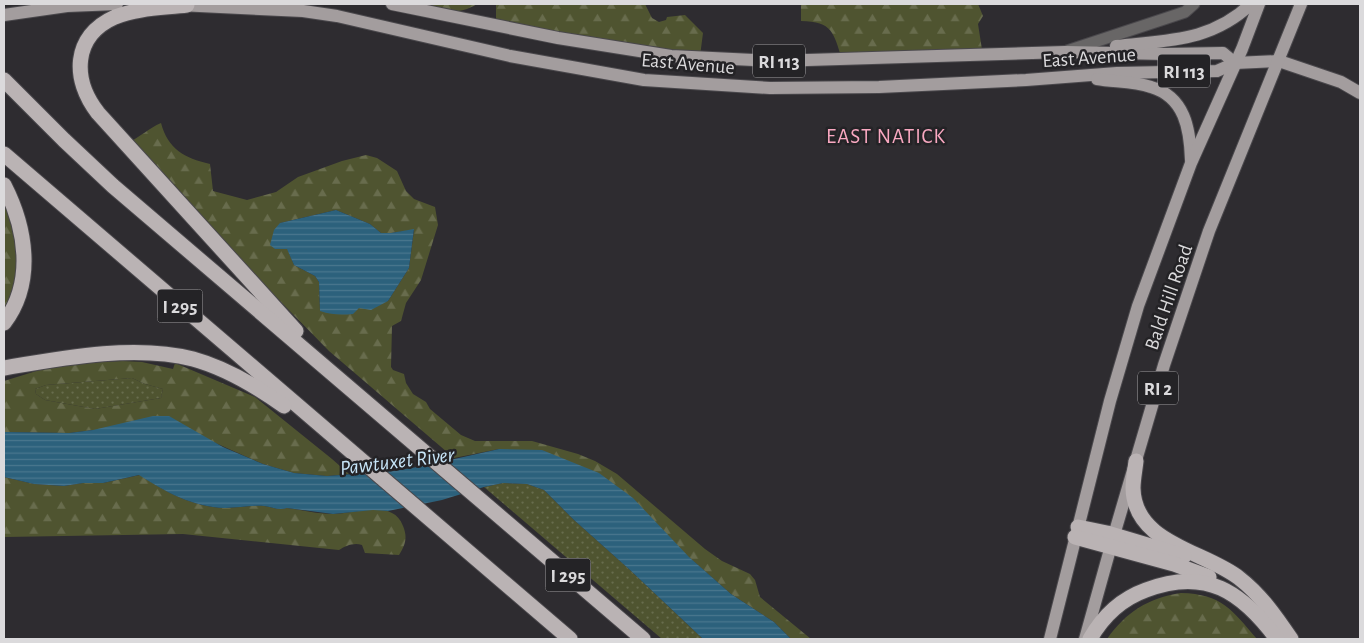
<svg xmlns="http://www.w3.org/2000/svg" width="1364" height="643" font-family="'Alegreya Sans',sans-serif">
  <defs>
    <pattern id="grass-dots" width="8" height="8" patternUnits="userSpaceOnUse" patternTransform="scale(1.25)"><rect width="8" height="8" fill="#4f5430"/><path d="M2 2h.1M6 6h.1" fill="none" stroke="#686c4d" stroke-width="1.8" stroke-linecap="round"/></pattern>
    <pattern id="forest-firs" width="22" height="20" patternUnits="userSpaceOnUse" patternTransform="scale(1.25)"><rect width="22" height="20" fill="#4f5430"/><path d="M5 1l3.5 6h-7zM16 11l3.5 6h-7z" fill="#686c4d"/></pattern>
    <pattern id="water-rules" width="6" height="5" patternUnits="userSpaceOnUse" patternTransform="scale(1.25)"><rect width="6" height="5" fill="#2c617c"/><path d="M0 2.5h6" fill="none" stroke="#4a778e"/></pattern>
  </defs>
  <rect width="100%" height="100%" fill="#2e2c30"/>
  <g fill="url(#grass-dots)">
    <path d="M 132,378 L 145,384 L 163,389 L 161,398 L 95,409 L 45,400 L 36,394 L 35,389 L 46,385 Z"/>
    <path d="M 503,483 L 527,484 L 544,490 L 574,520 L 630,570 L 703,639 L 662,639 L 484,487 Z"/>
  </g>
  <g fill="url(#forest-firs)" fill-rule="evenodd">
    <path d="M 402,4 L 477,4 C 454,19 427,8 402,4 Z"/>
    <path d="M 496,4 L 645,4 L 652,18 L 659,22 L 666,20 L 667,17 L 685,15 L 703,33 L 700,56 L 496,22 Z"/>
    <path d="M 801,4 L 978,4 L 983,16 L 978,24 L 983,56 L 842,59 C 833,32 833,22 801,21 Z"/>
    <path d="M 161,123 C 168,149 184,158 210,164 L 213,191 L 247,200 L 276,192 L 298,177 L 342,161 L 366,155 L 377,158 L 397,171 L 406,191 L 414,199 L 435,207 L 438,225 L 421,280 L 406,303 L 401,321 L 392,326 L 391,367 L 393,370 L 404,374 L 406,383 L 413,394 L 426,402 L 430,409 L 461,435 L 475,441 L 532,441 L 578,454 L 595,461 L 617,474 L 705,549 L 722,561 L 750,574 L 755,580 L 760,597 L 811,639 L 791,639 L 774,622 L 731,594 L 691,559 L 499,449 L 454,458 L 329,351 L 129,147 L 128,143 C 140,137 149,128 161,123 ZM 336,210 L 370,224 L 381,233 L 391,233 L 414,230 L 409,268 L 388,301 L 359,308 L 320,311 L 319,282 L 315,276 L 294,265 L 287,248 L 280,223 Z"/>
    <path d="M 4,186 L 16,220 L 20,274 L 4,318 Z"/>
    <path d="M 123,361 L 142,362 L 173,369 L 175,363 L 255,397 L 332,459 L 349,474 L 327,476 L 294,473 L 263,464 L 211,441 L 93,430 L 69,433 L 4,432 L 4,381 L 59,364 ZM 132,378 L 145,384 L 163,389 L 161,398 L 95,409 L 45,400 L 36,394 L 35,389 L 46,385 Z"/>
    <path d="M 140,475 C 166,492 192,507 225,508 C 238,508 251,505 264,506 C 272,507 279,511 287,508 C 302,510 318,514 333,514 C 355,514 393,498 403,526 C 408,538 405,545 399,555 L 365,553 L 362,545 C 354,542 345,546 339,550 L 183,534 L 4,537 L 4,477 L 34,484 L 64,486 L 83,483 L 103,483 Z"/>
    <path d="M 1181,593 C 1222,594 1232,610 1257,639 L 1107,639 C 1126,612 1148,598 1181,593 Z"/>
  </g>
  <g fill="url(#water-rules)">
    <path d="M 336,210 L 370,224 L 381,233 L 391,233 L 414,229 L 409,268 L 388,301 L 371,310 L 359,308 L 353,314 C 341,315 332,315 320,311 L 319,282 L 315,276 L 294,265 L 287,249 L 275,249 L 270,245 L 274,230 L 280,223 Z"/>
    <path d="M 153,416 L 169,416 L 223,447 L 263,464 L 294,473 L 327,476 L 394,471 L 423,466 L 499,449 L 542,450 L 599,473 L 633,498 L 689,557 L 731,594 L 774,622 L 791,639 L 703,639 L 630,570 L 574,520 L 544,490 L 527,484 L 503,483 L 484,487 L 442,500 L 388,511 L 373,510 L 333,514 L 287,508 C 279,511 272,507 264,506 C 251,505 238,508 225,508 C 192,507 166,492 139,475 L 103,483 L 83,483 L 64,486 L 34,484 L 4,477 L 4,432 L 69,433 L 93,430 Z"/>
  </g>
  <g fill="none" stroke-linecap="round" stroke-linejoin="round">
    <defs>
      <path id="minor" d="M 1067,51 L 1167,18 L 1185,12 L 1194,4"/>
      <g id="major">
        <path d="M 392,4 L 558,38 L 671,56 L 775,61 L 1065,52 L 1167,54 L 1223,53 L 1235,63"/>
        <path d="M 179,5 L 303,11 L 337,16 L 510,56 L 644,80 L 770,88 L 879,87 L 1026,80 L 1117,73 L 1217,71 L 1235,63 L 1279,61 L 1341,82 L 1360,93"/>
        <path d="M 4,15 L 67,6 L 117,4"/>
        <path d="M 1116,46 C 1167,40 1211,42 1251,4"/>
        <path d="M 1097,79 C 1114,82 1134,81 1151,87 C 1185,97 1190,129 1191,160"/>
        <path d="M 1050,639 L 1110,401 L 1138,306 L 1191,163 L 1242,49 L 1259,4"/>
        <path d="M 1085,639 L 1114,535 L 1164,365 L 1209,231 L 1301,4"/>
      </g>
      <g id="highway">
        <path d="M 187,5 C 163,8 137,8 115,17 C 72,36 72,80 98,113 L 296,331"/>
        <path d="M 4,80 L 64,140 L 113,186 L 643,639"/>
        <path d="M 4,154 L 570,639"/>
        <path d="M 4,185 C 26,228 35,282 4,323"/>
        <path d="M 4,368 C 62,358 135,344 193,359 C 226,368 256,386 284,406"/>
        <path d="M 1136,461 C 1135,470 1133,480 1133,488 C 1134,544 1205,551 1239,578 C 1261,595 1276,617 1291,639"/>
        <path d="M 1078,527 L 1107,533 L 1184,556"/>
        <path d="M 1075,537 L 1174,564 L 1209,577"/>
        <path d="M 1090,639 C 1103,616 1121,599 1146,590 C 1206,567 1242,592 1277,639"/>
      </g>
    </defs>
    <use href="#minor" stroke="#4a484c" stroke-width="13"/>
    <use href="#major" stroke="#4a484c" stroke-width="14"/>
    <use href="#highway" stroke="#4a484c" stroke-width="17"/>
    <use href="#minor" stroke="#686666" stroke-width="11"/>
    <use href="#major" stroke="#a39d9e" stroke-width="12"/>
    <use href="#highway" stroke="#bab3b4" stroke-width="15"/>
  </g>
  <g text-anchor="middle" stroke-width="5" stroke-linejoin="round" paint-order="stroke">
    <g fill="#242326" stroke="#a4a3a5" stroke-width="1">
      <rect x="753" y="44.5" width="52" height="33" rx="4"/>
      <rect x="1158" y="54.5" width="52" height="33" rx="4"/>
      <rect x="157.5" y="289.5" width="45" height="33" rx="4"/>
      <rect x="1138" y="371.5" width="40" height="33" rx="4"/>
      <rect x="545.5" y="558.5" width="45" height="33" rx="4"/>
    </g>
    <g font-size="19" font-weight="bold" fill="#dbdadc">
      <text x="779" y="68">RI 113</text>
      <text x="1184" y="78">RI 113</text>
      <text x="180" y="313">I 295</text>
      <text x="1158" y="395">RI 2</text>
      <text x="568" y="582">I 295</text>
    </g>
    <g font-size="20" fill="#dbdadc" stroke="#242326">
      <text transform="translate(1089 57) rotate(-4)" y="7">East Avenue</text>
      <text transform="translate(688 63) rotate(5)" y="7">East Avenue</text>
      <text transform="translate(1168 297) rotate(-71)" y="7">Bald Hill Road</text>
    </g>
    <g font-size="21" letter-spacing="1" fill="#f9a8c1" stroke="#242326">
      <text x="886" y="143">EAST NATICK</text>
    </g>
    <g font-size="21" font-style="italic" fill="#c7e5f8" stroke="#242326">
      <text transform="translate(397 461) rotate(-7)" y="7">Pawtuxet River</text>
    </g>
  </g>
  <rect width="1364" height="643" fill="none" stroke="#dbdadc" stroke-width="10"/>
</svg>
